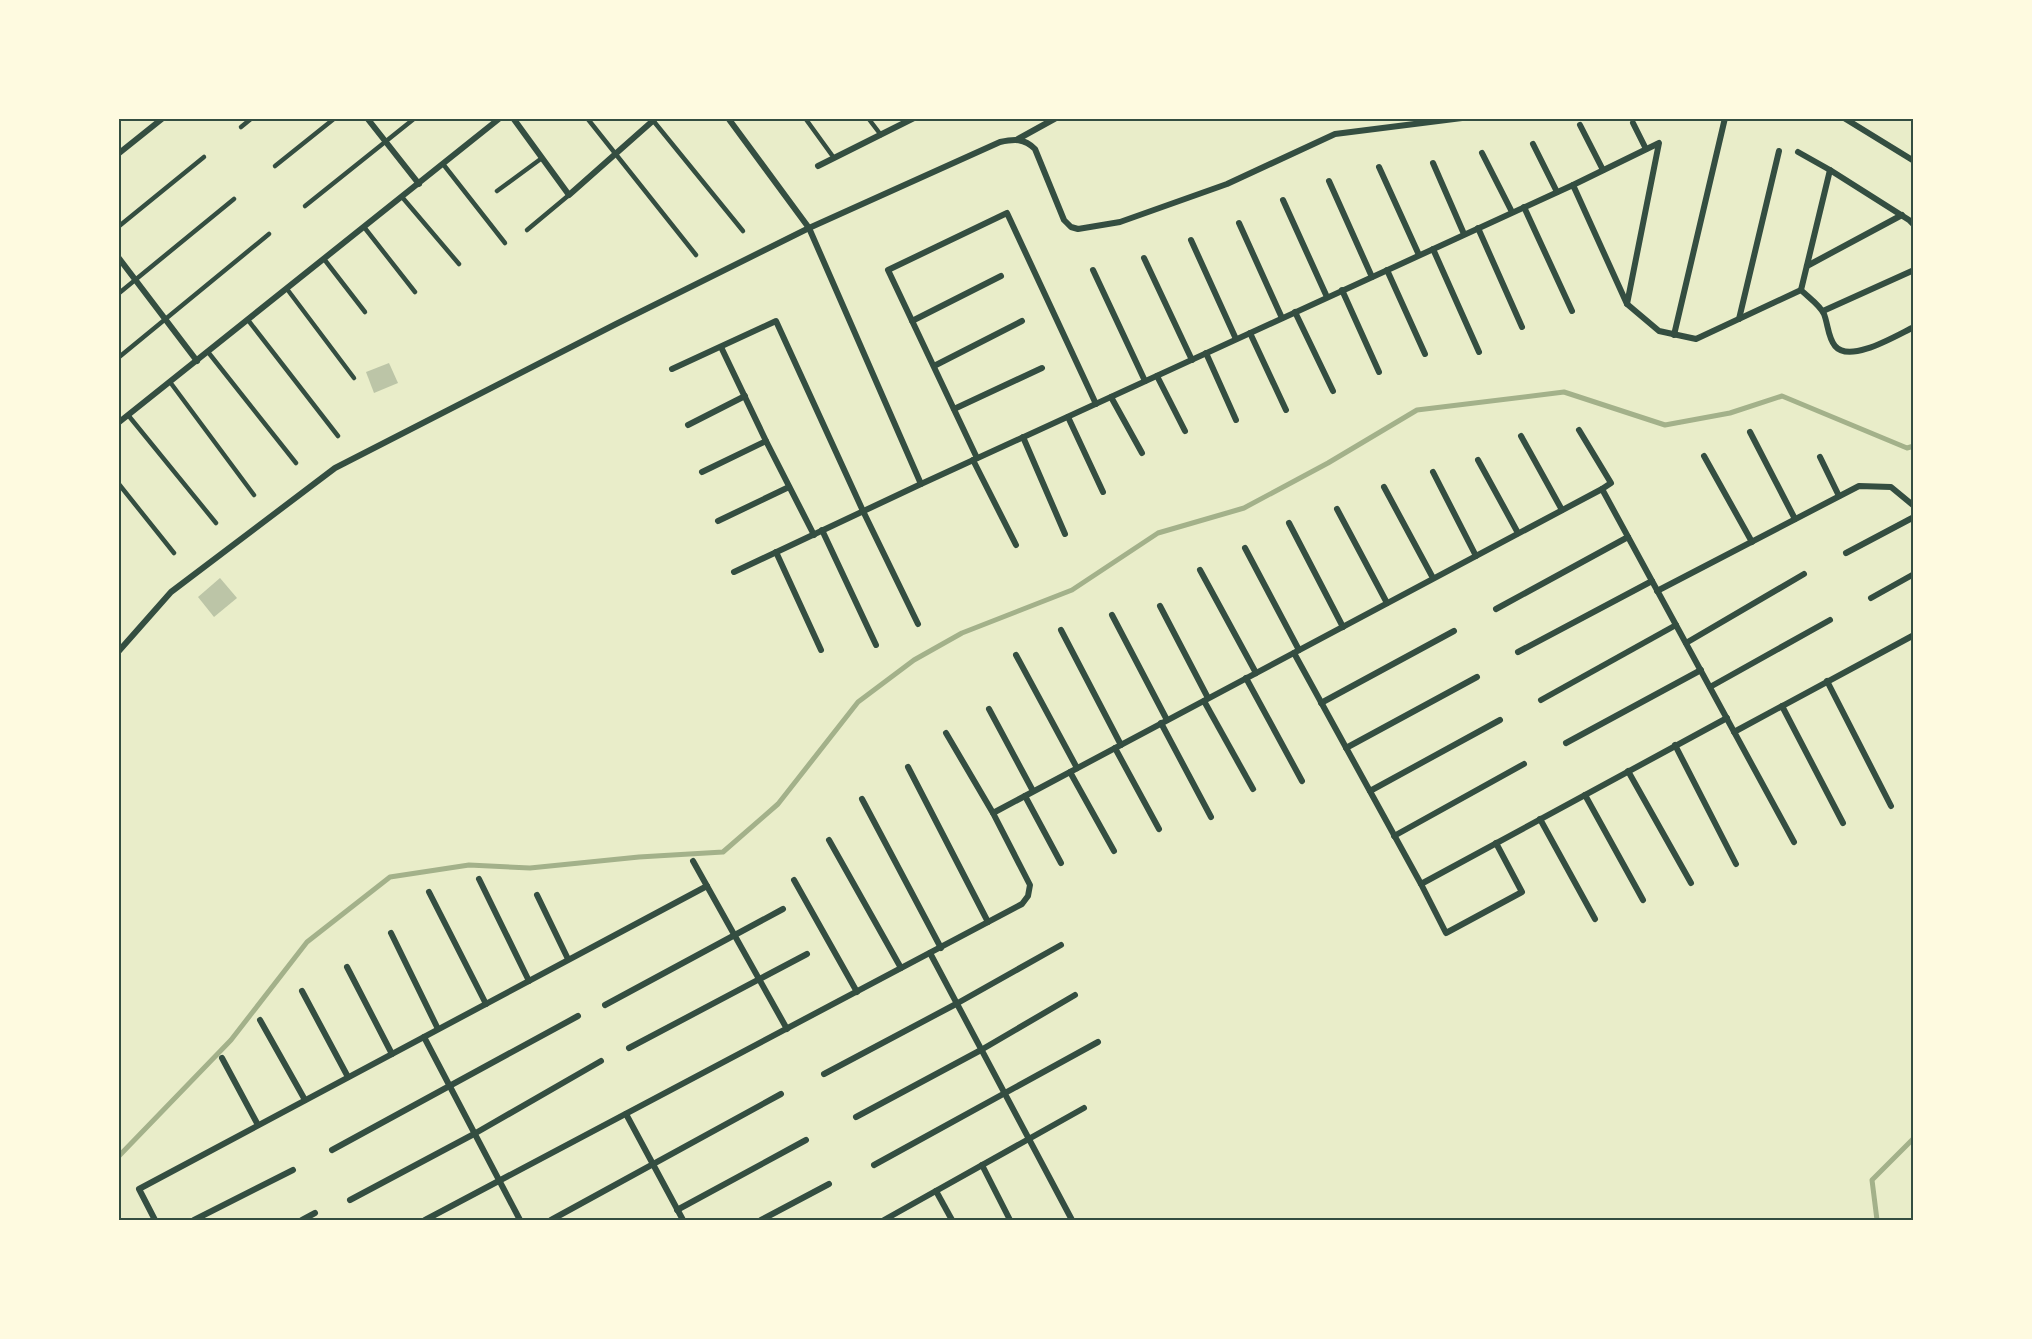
<svg xmlns="http://www.w3.org/2000/svg" width="2032" height="1339" font-family="'DejaVu Sans',sans-serif">
  <rect width="100%" height="100%" fill="#e9edc9"/>
  <g fill="none" stroke-linecap="round" stroke-linejoin="round">
    <g stroke="#a3b18a" stroke-width="5">
      <path d="M 1913,118 L 1914,119"/>
      <path d="M 118,1157 L 231,1040 L 307,942 L 390,877 L 469,865 L 530,868 L 639,857 L 723,852 L 778,804 L 858,702 L 914,660 L 962,633 L 1072,590 L 1158,533 L 1244,508 L 1328,463 L 1417,410 L 1564,392 L 1665,425 L 1730,413 L 1782,396 L 1907,448 L 1914,446"/>
      <path d="M 1877,1220 L 1872,1180 L 1914,1138"/>
    </g>
  </g>
  <g fill="#bcc5a7">
    <path d="M 389,363 L 398,383 L 374,393 L 366,372 Z"/>
    <path d="M 220,578 L 237,598 L 214,617 L 198,597 Z"/>
  </g>
  <g fill="none" stroke-linecap="round" stroke-linejoin="round">
    <g stroke="#344e41" stroke-width="4.5">
      <path d="M 587,118 L 696,255"/>
      <path d="M 651,118 L 743,231"/>
      <path d="M 805,118 L 834,158"/>
      <path d="M 868,118 L 881,135"/>
      <path d="M 241,127 L 252,118"/>
      <path d="M 443,164 L 505,243"/>
      <path d="M 275,166 L 335,118"/>
      <path d="M 497,191 L 542,158"/>
      <path d="M 402,197 L 459,264"/>
      <path d="M 305,206 L 415,118"/>
      <path d="M 118,227 L 204,157"/>
      <path d="M 364,227 L 415,292"/>
      <path d="M 527,230 L 569,195"/>
      <path d="M 324,259 L 365,312"/>
      <path d="M 287,289 L 354,378"/>
      <path d="M 118,294 L 234,199"/>
      <path d="M 248,320 L 338,436"/>
      <path d="M 208,352 L 296,463"/>
      <path d="M 118,358 L 269,234"/>
      <path d="M 170,382 L 254,495"/>
      <path d="M 128,415 L 216,523"/>
      <path d="M 118,483 L 174,553"/>
    </g>
    <g stroke="#344e41" stroke-width="6">
      <path d="M 367,118 L 419,184"/>
      <path d="M 513,118 L 569,195 L 656,118"/>
      <path d="M 728,118 L 809,228 L 921,484 L 1573,185 L 1627,304 L 1659,331 L 1696,339 L 1801,290 C 1808,297 1820,305 1824,314 C 1828,324 1828,338 1835,346 C 1850,364 1897,335 1914,327"/>
      <path d="M 1844,118 L 1914,161"/>
      <path d="M 1633,123 L 1646,149"/>
      <path d="M 1580,125 L 1603,170"/>
      <path d="M 1018,139 L 1056,118"/>
      <path d="M 1533,144 L 1557,192"/>
      <path d="M 1798,152 L 1830,170"/>
      <path d="M 1482,153 L 1512,212"/>
      <path d="M 118,154 L 163,118"/>
      <path d="M 1433,163 L 1464,234"/>
      <path d="M 818,166 L 914,118"/>
      <path d="M 1379,167 L 1419,255"/>
      <path d="M 1329,181 L 1372,277"/>
      <path d="M 1573,185 L 1659,143 L 1627,304"/>
      <path d="M 1283,200 L 1327,297"/>
      <path d="M 1524,207 L 1572,311"/>
      <path d="M 1239,223 L 1282,318"/>
      <path d="M 1478,228 L 1522,327"/>
      <path d="M 1191,240 L 1236,339"/>
      <path d="M 1433,249 L 1479,352"/>
      <path d="M 118,257 L 197,361"/>
      <path d="M 1144,258 L 1192,360"/>
      <path d="M 1807,266 L 1902,215"/>
      <path d="M 1093,270 L 1145,381"/>
      <path d="M 1387,270 L 1425,354"/>
      <path d="M 1342,290 L 1379,372"/>
      <path d="M 1801,290 L 1830,170 L 1909,220 L 1914,225"/>
      <path d="M 1823,311 L 1914,270"/>
      <path d="M 1295,312 L 1333,391"/>
      <path d="M 1739,319 L 1779,151"/>
      <path d="M 912,321 L 1001,276"/>
      <path d="M 1250,333 L 1286,410"/>
      <path d="M 1674,335 L 1725,118"/>
      <path d="M 721,347 L 766,441 L 814,535"/>
      <path d="M 1206,353 L 1236,420"/>
      <path d="M 934,366 L 1022,321"/>
      <path d="M 672,369 L 776,321 L 863,511 L 918,624"/>
      <path d="M 1157,376 L 1185,431"/>
      <path d="M 1111,397 L 1142,453"/>
      <path d="M 954,409 L 1042,368"/>
      <path d="M 1068,417 L 1103,492"/>
      <path d="M 118,423 L 500,118"/>
      <path d="M 688,425 L 745,396"/>
      <path d="M 1579,430 L 1611,483 L 1602,489"/>
      <path d="M 1750,432 L 1795,519"/>
      <path d="M 1521,436 L 1562,510"/>
      <path d="M 1023,437 L 1065,534"/>
      <path d="M 1704,456 L 1752,542"/>
      <path d="M 1820,457 L 1839,496"/>
      <path d="M 977,458 L 888,270 L 1007,213 L 1096,404"/>
      <path d="M 973,460 L 1016,545"/>
      <path d="M 1478,460 L 1518,533"/>
      <path d="M 702,472 L 766,441"/>
      <path d="M 1433,472 L 1476,556"/>
      <path d="M 1384,487 L 1433,578"/>
      <path d="M 1337,509 L 1387,603"/>
      <path d="M 718,521 L 789,487"/>
      <path d="M 1289,523 L 1343,627"/>
      <path d="M 822,530 L 876,645"/>
      <path d="M 1245,548 L 1299,650"/>
      <path d="M 776,552 L 821,650"/>
      <path d="M 1846,553 L 1914,517"/>
      <path d="M 1200,570 L 1256,673"/>
      <path d="M 734,572 L 921,484"/>
      <path d="M 1657,591 L 1859,486 L 1891,487 L 1914,506"/>
      <path d="M 1871,598 L 1914,574"/>
      <path d="M 1160,606 L 1208,698"/>
      <path d="M 1496,609 L 1628,537"/>
      <path d="M 1112,615 L 1167,720"/>
      <path d="M 1061,630 L 1121,745"/>
      <path d="M 1686,643 L 1804,574"/>
      <path d="M 118,652 L 171,592 L 335,468 L 616,324 L 809,228 L 1000,142 C 1014,139 1024,138 1035,149 L 1064,220 L 1071,227 L 1078,229 L 1120,222 L 1227,184 L 1335,134 L 1462,118"/>
      <path d="M 1518,652 L 1652,581"/>
      <path d="M 1294,653 L 1421,884 L 1727,718"/>
      <path d="M 1016,655 L 1077,768"/>
      <path d="M 1246,678 L 1302,781"/>
      <path d="M 1827,681 L 1891,806"/>
      <path d="M 1710,687 L 1830,620"/>
      <path d="M 1541,700 L 1676,625"/>
      <path d="M 1204,701 L 1253,789"/>
      <path d="M 1321,703 L 1454,631"/>
      <path d="M 1782,706 L 1843,823"/>
      <path d="M 989,709 L 1033,791"/>
      <path d="M 1161,723 L 1211,817"/>
      <path d="M 1734,732 L 1914,635"/>
      <path d="M 946,733 L 993,813"/>
      <path d="M 1566,743 L 1701,670"/>
      <path d="M 1675,745 L 1736,864"/>
      <path d="M 1115,748 L 1159,829"/>
      <path d="M 1346,748 L 1477,677"/>
      <path d="M 908,767 L 988,922"/>
      <path d="M 1628,771 L 1691,883"/>
      <path d="M 1070,772 L 1114,851"/>
      <path d="M 1370,791 L 1500,720"/>
      <path d="M 1585,795 L 1643,900"/>
      <path d="M 1025,796 L 1061,863"/>
      <path d="M 862,799 L 941,948"/>
      <path d="M 1540,819 L 1595,919"/>
      <path d="M 1394,836 L 1524,764"/>
      <path d="M 829,840 L 901,968"/>
      <path d="M 693,861 L 787,1029"/>
      <path d="M 479,879 L 529,981"/>
      <path d="M 794,880 L 857,992"/>
      <path d="M 1421,884 L 1446,933 L 1522,892 L 1496,843"/>
      <path d="M 429,892 L 486,1004"/>
      <path d="M 537,895 L 568,959"/>
      <path d="M 391,933 L 438,1029"/>
      <path d="M 930,953 L 1072,1220"/>
      <path d="M 347,967 L 392,1054"/>
      <path d="M 302,991 L 348,1077"/>
      <path d="M 605,1005 L 783,909"/>
      <path d="M 260,1020 L 305,1100"/>
      <path d="M 424,1037 L 520,1220"/>
      <path d="M 629,1048 L 807,954"/>
      <path d="M 222,1058 L 258,1125"/>
      <path d="M 824,1074 L 956,1004 L 1061,945"/>
      <path d="M 626,1114 L 683,1220"/>
      <path d="M 856,1117 L 981,1050 L 1075,995"/>
      <path d="M 332,1150 L 578,1016"/>
      <path d="M 874,1165 L 1098,1042"/>
      <path d="M 982,1165 L 1010,1220"/>
      <path d="M 936,1191 L 952,1220"/>
      <path d="M 350,1200 L 474,1134 L 601,1061"/>
      <path d="M 677,1210 L 806,1140"/>
      <path d="M 155,1220 L 139,1189 L 707,886"/>
      <path d="M 194,1220 L 293,1170"/>
      <path d="M 302,1220 L 315,1213"/>
      <path d="M 425,1220 L 1022,904 L 1028,896 L 1030,885 L 993,813 L 1602,489 L 1794,842"/>
      <path d="M 551,1220 L 781,1094"/>
      <path d="M 761,1220 L 829,1184"/>
      <path d="M 884,1220 L 1084,1108"/>
    </g>
  </g>
  <rect width="2032" height="1339" fill="none" stroke="#fefae0" stroke-width="240"/>
  <rect x="120" y="120" width="1792" height="1099" fill="none" stroke="#344e41" stroke-width="2"/>
</svg>
